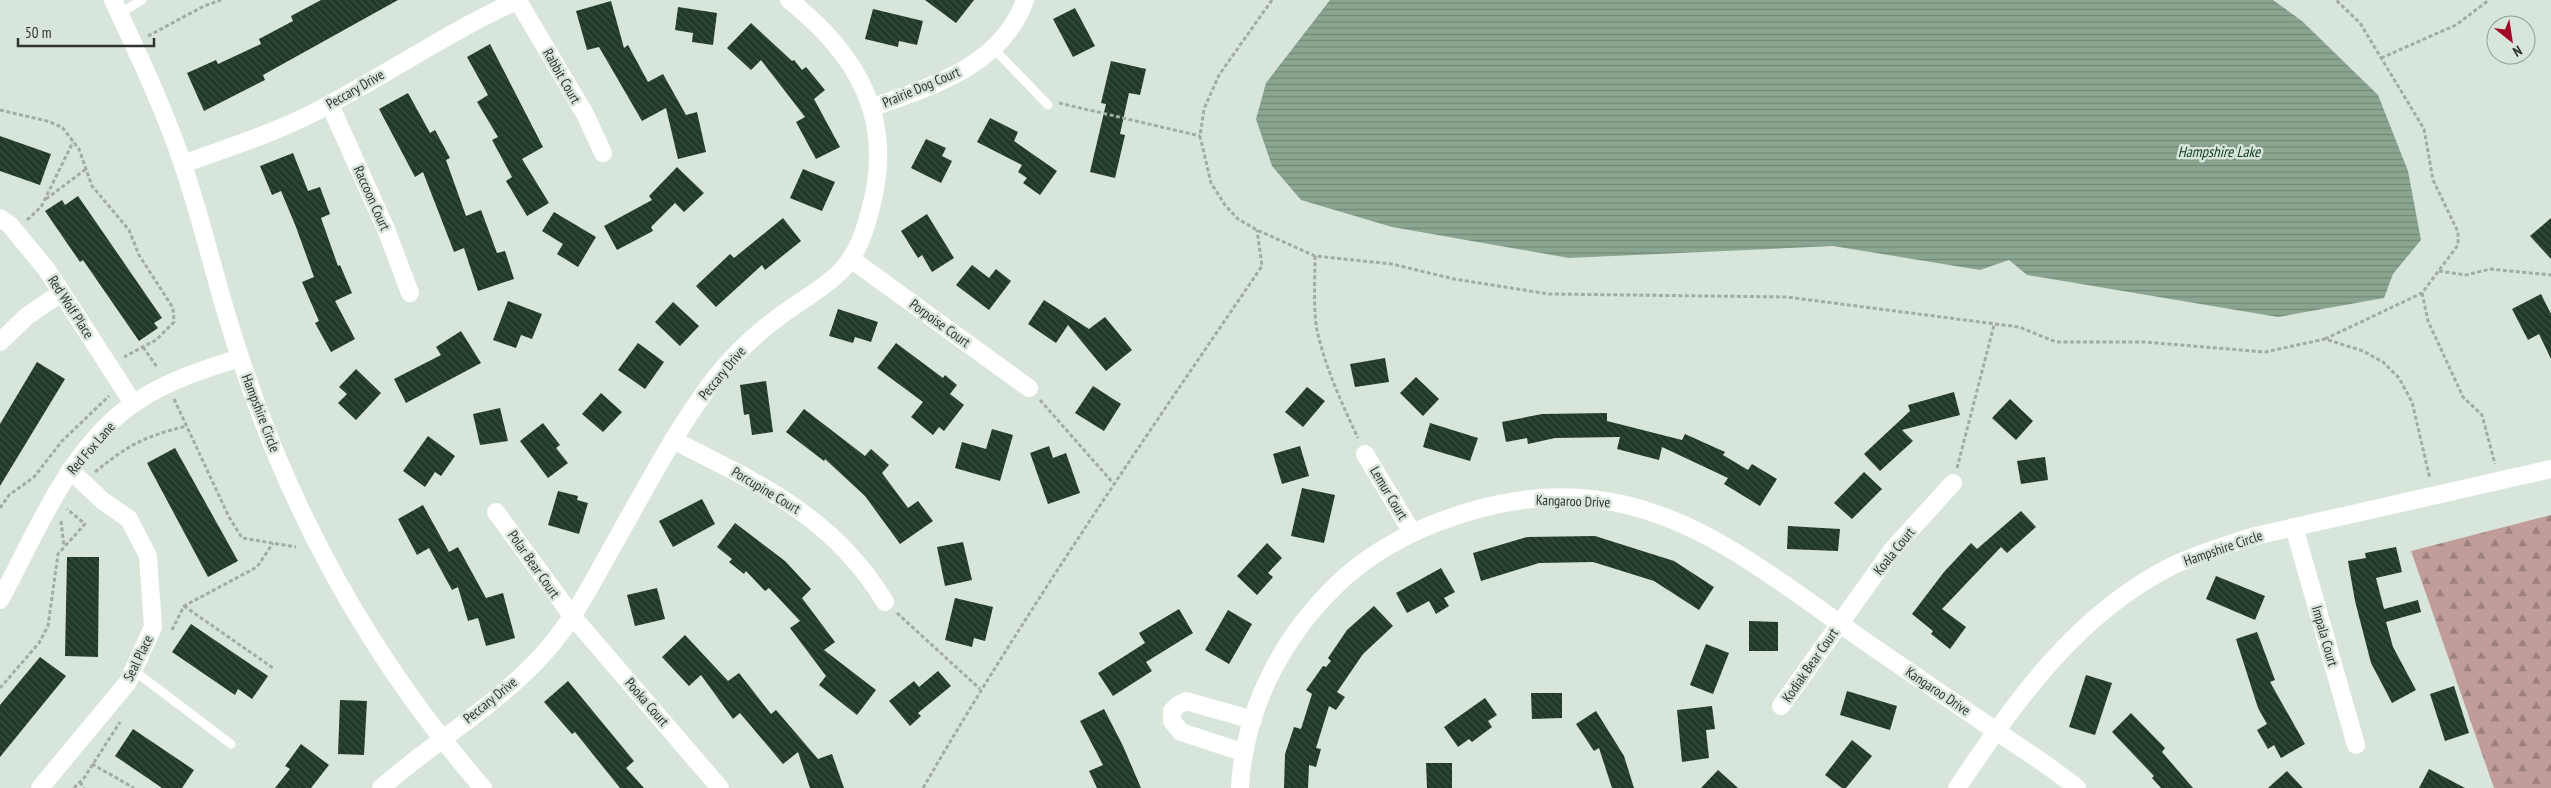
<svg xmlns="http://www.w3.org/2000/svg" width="2551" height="788" font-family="'PT Sans Narrow',sans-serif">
  <defs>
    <pattern id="forest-firs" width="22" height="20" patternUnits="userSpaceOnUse" patternTransform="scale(1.25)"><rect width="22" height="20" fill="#c09c9a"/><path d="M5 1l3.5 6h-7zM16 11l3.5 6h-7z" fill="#9c807e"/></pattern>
    <pattern id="water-rules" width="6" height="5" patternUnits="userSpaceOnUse" patternTransform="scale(1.25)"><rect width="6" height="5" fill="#8ba690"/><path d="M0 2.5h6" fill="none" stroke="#728876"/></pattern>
    <pattern id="building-back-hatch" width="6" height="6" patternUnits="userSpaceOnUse" patternTransform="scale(1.25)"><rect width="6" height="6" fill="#213927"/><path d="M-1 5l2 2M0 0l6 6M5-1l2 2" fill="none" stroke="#394e3e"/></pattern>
  </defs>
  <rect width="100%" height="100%" fill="#d8e5da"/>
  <path fill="url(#forest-firs)" d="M 2551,515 L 2551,788 L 2494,788 L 2411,551 Z"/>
  <path fill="url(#water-rules)" d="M 1330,0 L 2273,0 L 2302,21 L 2378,95 L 2408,171 L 2421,240 L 2393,274 L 2384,298 L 2278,317 L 2027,275 L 2009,260 L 1980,270 L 1833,246 L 1569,258 L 1392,227 L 1301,200 L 1272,166 L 1256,119 L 1266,83 Z"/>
  <g fill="url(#building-back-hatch)">
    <path d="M 321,0 L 398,0 L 263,75 L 265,80 L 204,111 L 187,73 L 216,60 L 218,64 L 261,44 L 259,39 L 293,21 L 291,16 Z"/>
    <path d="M 925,0 L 974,0 L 956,23 Z"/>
    <path d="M 611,1 L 624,48 L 628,45 L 648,82 L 663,74 L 686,115 L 697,112 L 706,152 L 678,159 L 666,108 L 642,121 L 599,47 L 587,50 L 576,11 Z"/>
    <path d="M 678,7 L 717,13 L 713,45 L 692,42 L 693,33 L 675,30 Z"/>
    <path d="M 1075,8 L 1095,46 L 1073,57 L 1053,19 Z"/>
    <path d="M 873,9 L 923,21 L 917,45 L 899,41 L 898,47 L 865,39 Z"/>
    <path d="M 751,23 L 792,61 L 794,60 L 802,70 L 806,67 L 825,90 L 814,99 L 840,147 L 816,159 L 796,122 L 805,117 L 761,60 L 751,70 L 727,48 Z"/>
    <path d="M 490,44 L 543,147 L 522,159 L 549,203 L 527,216 L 506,181 L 512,177 L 492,140 L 498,137 L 477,102 L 488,95 L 467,57 Z"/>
    <path d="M 1111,61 L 1146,69 L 1140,95 L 1129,93 L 1120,134 L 1125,135 L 1115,178 L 1090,172 L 1106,104 L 1101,103 Z"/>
    <path d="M 408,93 L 430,133 L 435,130 L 450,158 L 446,160 L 466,216 L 481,210 L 497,253 L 505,251 L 514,279 L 478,291 L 464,248 L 454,252 L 423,172 L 415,177 L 379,109 Z"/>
    <path d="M 990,118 L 1018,132 L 1014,141 L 1057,171 L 1040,195 L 1023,183 L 1027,178 L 1018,172 L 1022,165 L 977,142 Z"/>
    <path d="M 0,136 L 51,154 L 40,185 L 0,171 Z"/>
    <path d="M 926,139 L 946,148 L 942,156 L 952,161 L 941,183 L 911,168 Z"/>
    <path d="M 293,153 L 308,191 L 320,187 L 330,214 L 321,218 L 338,266 L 340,265 L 352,293 L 335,301 L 355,339 L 331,352 L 315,323 L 319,321 L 302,282 L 314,277 L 296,227 L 281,191 L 272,195 L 260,166 Z"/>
    <path d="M 677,167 L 704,193 L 684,212 L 675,203 L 651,227 L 653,231 L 617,250 L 604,226 L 652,200 L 649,196 Z"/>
    <path d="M 803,169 L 835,182 L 822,211 L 790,198 Z"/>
    <path d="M 78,196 L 162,318 L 154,323 L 158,328 L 139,341 L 83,260 L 80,262 L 45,211 L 62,200 L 65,205 Z"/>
    <path d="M 554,212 L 596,237 L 578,267 L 557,254 L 563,244 L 542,231 Z"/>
    <path d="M 927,214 L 954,258 L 932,272 L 922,255 L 918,258 L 901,231 Z"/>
    <path d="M 783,218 L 801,241 L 765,270 L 762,265 L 716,307 L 696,286 L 730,254 L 734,258 Z"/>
    <path d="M 2551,218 L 2551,259 L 2530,236 Z"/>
    <path d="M 972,265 L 989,278 L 996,269 L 1011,281 L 989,310 L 956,285 Z"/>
    <path d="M 2541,294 L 2551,314 L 2551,359 L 2539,334 L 2528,340 L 2512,309 Z"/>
    <path d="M 1044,300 L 1089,329 L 1105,317 L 1132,350 L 1106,371 L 1068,325 L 1056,343 L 1028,324 Z"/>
    <path d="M 508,301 L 542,314 L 532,339 L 521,335 L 516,348 L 493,340 Z"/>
    <path d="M 673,302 L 699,326 L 680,346 L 655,322 Z"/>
    <path d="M 838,309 L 878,322 L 871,342 L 855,337 L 853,343 L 829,336 Z"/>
    <path d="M 461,331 L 481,363 L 406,403 L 394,379 L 441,355 L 436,347 Z"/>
    <path d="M 638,343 L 664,362 L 645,389 L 618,370 Z"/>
    <path d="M 896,343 L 943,378 L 945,375 L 957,385 L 950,394 L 964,405 L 944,431 L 939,427 L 933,435 L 911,417 L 923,402 L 877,368 Z"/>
    <path d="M 1385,358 L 1389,382 L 1355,387 L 1350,364 Z"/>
    <path d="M 37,362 L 65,379 L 0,486 L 0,424 Z"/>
    <path d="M 356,369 L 381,393 L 356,420 L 338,403 L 347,394 L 339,387 Z"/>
    <path d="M 1416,377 L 1439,399 L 1423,416 L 1400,393 Z"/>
    <path d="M 766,381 L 773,432 L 752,435 L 749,414 L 744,415 L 740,385 Z"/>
    <path d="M 1093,386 L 1121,404 L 1104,431 L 1075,413 Z"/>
    <path d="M 1307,387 L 1325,401 L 1303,427 L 1285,412 Z"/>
    <path d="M 1954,392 L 1960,415 L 1902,430 L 1913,441 L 1880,471 L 1864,454 L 1910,411 L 1908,405 Z"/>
    <path d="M 601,393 L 622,412 L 603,432 L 582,414 Z"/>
    <path d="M 2010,399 L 2033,421 L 2016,440 L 1992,418 Z"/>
    <path d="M 500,408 L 508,441 L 480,445 L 473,414 Z"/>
    <path d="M 804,409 L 865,456 L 871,449 L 889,465 L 882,473 L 908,508 L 918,501 L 933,521 L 900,544 L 865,496 L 825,459 L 824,461 L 786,432 Z"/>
    <path d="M 1607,413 L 1607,421 L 1682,440 L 1685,434 L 1725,452 L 1723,455 L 1748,470 L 1752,464 L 1777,479 L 1760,506 L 1724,484 L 1728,478 L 1662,447 L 1659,460 L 1617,449 L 1620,437 L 1555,438 L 1528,444 L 1527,438 L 1506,442 L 1502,422 L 1542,414 Z"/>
    <path d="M 543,423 L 560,445 L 556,448 L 568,463 L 548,478 L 520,441 Z"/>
    <path d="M 1430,423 L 1478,438 L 1470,461 L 1423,447 Z"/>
    <path d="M 992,429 L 1013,435 L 1000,481 L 955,468 L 962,442 L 986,449 Z"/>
    <path d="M 428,436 L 455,456 L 441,476 L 435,472 L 425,487 L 403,471 Z"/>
    <path d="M 1049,446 L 1053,458 L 1066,453 L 1080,493 L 1048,504 L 1030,453 Z"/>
    <path d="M 1300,446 L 1309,476 L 1282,484 L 1273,454 Z"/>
    <path d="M 175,448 L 238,561 L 208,577 L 147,463 Z"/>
    <path d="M 2045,457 L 2048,480 L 2021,484 L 2017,461 Z"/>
    <path d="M 1864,472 L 1882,489 L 1852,519 L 1834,503 Z"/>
    <path d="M 1302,488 L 1335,495 L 1324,543 L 1291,536 Z"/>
    <path d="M 558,491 L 578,496 L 577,500 L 588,503 L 579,534 L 548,525 Z"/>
    <path d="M 702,499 L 715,524 L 673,547 L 659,521 Z"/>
    <path d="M 423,505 L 449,552 L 458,547 L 486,598 L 503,593 L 515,638 L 486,646 L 478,618 L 468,621 L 458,587 L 452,590 L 429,548 L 417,555 L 398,519 Z"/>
    <path d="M 2021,511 L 2036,527 L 2007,553 L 2001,547 L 1942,609 L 1966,627 L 1950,649 L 1931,634 L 1933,631 L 1912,614 L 1944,572 L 1971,543 L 1977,549 Z"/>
    <path d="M 735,523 L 785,561 L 811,589 L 802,598 L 835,642 L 824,650 L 876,690 L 857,715 L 819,685 L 826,676 L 790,628 L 800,621 L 769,588 L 765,591 L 746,571 L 744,574 L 729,562 L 732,559 L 717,547 Z"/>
    <path d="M 1788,526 L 1840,529 L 1838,551 L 1787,549 Z"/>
    <path d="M 1595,536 L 1674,561 L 1714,587 L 1699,610 L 1654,581 L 1593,562 L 1539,563 L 1481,581 L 1473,553 L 1527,537 Z"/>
    <path d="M 963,542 L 972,580 L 945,586 L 937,547 Z"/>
    <path d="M 1267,543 L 1282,558 L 1268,573 L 1273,577 L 1257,595 L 1237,576 Z"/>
    <path d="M 2396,547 L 2402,572 L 2376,578 L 2384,609 L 2418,600 L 2421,612 L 2386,622 L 2393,647 L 2416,690 L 2392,703 L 2371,663 L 2355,601 L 2348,561 L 2366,558 L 2365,553 Z"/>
    <path d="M 67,557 L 99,557 L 98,657 L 65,656 Z"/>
    <path d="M 1441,568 L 1455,592 L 1444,598 L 1449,606 L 1436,614 L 1429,601 L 1407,613 L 1396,593 Z"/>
    <path d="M 2216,576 L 2265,596 L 2255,620 L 2206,599 Z"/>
    <path d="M 657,588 L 665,619 L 635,626 L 627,595 Z"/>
    <path d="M 955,598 L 993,607 L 985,641 L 974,638 L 972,647 L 945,640 Z"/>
    <path d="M 1374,606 L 1393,626 L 1363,654 L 1337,692 L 1345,697 L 1336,710 L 1329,706 L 1316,748 L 1321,749 L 1316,767 L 1309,765 L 1308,788 L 1284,788 L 1285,754 L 1294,727 L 1301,729 L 1312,694 L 1306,690 L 1323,666 L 1326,667 L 1331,661 L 1328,658 L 1347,630 Z"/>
    <path d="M 1179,609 L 1193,633 L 1146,662 L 1152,671 L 1113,696 L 1098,673 L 1145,643 L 1139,633 Z"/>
    <path d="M 1228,610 L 1252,624 L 1229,664 L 1205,650 Z"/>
    <path d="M 1749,621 L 1778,622 L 1778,651 L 1749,651 Z"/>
    <path d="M 191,624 L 268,676 L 252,699 L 238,689 L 235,695 L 172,652 Z"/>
    <path d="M 2257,632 L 2275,680 L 2270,682 L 2305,744 L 2281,758 L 2274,745 L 2268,749 L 2257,730 L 2267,724 L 2258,708 L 2236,639 Z"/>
    <path d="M 685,635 L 728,681 L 739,673 L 771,714 L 776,710 L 818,759 L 832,754 L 844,788 L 810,788 L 798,752 L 783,764 L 740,713 L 733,719 L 701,675 L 689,686 L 662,657 Z"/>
    <path d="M 1706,644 L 1729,653 L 1713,694 L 1690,685 Z"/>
    <path d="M 40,657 L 66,676 L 0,757 L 0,705 Z"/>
    <path d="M 938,671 L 951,686 L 918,713 L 921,716 L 910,726 L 889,701 L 914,681 L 919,687 Z"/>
    <path d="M 2086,675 L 2112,683 L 2095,735 L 2069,727 Z"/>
    <path d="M 568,681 L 634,761 L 626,768 L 644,788 L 620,788 L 575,732 L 572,734 L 544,702 Z"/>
    <path d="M 2454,686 L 2469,733 L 2445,741 L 2430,694 Z"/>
    <path d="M 1847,691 L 1897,706 L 1890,730 L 1840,715 Z"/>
    <path d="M 1531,693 L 1562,693 L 1562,718 L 1532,719 Z"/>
    <path d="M 1485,698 L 1497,715 L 1488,721 L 1492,727 L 1472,742 L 1469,739 L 1458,747 L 1444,727 Z"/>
    <path d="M 340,700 L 367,701 L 364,755 L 338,754 Z"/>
    <path d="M 1712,706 L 1715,729 L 1706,730 L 1709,758 L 1682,762 L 1677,710 Z"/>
    <path d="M 1104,709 L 1123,746 L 1141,788 L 1097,788 L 1089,771 L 1103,765 L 1080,721 Z"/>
    <path d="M 1596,711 L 1624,756 L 1634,788 L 1612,788 L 1599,748 L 1594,751 L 1576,724 Z"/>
    <path d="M 2131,713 L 2165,748 L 2162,752 L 2193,788 L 2161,788 L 2152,778 L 2154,776 L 2112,732 Z"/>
    <path d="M 133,729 L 194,770 L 182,788 L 162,788 L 115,756 Z"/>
    <path d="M 1852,740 L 1872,756 L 1846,788 L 1842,788 L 1825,775 Z"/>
    <path d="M 301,744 L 329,765 L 311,788 L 275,788 L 290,769 L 285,766 Z"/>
    <path d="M 1426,763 L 1452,763 L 1452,788 L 1427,788 Z"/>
    <path d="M 2429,769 L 2465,788 L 2419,788 Z"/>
    <path d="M 1718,770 L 1738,788 L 1701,788 Z"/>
    <path d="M 2287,771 L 2303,788 L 2268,788 Z"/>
  </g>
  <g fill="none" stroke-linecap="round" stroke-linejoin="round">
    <g stroke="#a1aca3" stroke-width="3" stroke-dasharray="4 2.5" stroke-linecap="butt">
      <path d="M 1272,0 L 1219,75 L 1204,109 L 1200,136 L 1211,183 L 1225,205 L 1238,219 L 1257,230 L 1315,256 L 1392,264 L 1454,279 L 1549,294 L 1787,297 L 2019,327 L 2056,342 L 2144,342 L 2265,352 L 2325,339 L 2363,351 L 2383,362 L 2399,378 L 2412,402 L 2430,479"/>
      <path d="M 148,36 L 204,6 L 221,0"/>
      <path d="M 2381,58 L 2456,25 L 2489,0"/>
      <path d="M 1059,103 L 1200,136"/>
      <path d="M 0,110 L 47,121 L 62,127 L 79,149 L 92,186 L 129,230 L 139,255 L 173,308 L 174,322 L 156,340 L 124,357"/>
      <path d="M 46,199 L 86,169"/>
      <path d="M 27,220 L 41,207 L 73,142"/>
      <path d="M 1315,256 C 1315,280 1313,306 1317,330 C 1325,367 1342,404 1358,438"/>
      <path d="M 2439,271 L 2466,275 L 2490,269 L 2551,275"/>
      <path d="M 2422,293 L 2428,321 L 2463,397 L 2482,415 L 2495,464"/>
      <path d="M 2325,339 L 2422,293 L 2458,245 L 2458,232 L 2433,180 L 2424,129 L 2360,23 L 2336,0"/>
      <path d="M 143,347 L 157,367"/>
      <path d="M 174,399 L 229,517 L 242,538 L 296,547"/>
      <path d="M 1040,400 L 1114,484"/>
      <path d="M 1957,468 L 1994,325"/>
      <path d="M 95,472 C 128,445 145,436 187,426"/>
      <path d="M 0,508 L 9,495 L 34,477 L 62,441 L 109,396"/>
      <path d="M 61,521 L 64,547"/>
      <path d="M 184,606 L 273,668"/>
      <path d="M 897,613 L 980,689"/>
      <path d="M 172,630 L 184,606 L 257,567 L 273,543"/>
      <path d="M 0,688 L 39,643 L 48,626 L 58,554 L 85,524 L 67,509"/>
      <path d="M 92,764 L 134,788"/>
      <path d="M 80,782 L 84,788"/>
      <path d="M 74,788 L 84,778 L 120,722"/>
      <path d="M 923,788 C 1027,608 1145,438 1262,266 L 1257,230"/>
    </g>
    <g stroke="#fff" stroke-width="9">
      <path d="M 119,14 L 142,0"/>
      <path d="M 994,49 L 1048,105"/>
      <path d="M 133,670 L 231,744"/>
    </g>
    <g stroke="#fff" stroke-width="18">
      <path d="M 113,0 C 138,54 163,106 182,162 C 204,226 218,293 240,357 C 292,516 373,662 483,788"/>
      <path d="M 518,1 L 585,114 L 603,153"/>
      <path d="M 330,105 L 386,229 L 410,293"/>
      <path d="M 873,107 C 932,86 1002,66 1025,0"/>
      <path d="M 183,164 C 233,146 284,130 330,104 C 394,70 453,29 519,0"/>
      <path d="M 0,218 L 10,225 L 47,270 L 133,403"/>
      <path d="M 851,259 L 1029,388"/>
      <path d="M 0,342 L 27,316 L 61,293"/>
      <path d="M 673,440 C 758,483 833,516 885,602"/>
      <path d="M 1365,454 L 1412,532"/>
      <path d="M 496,512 L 573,617 L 720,788"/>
      <path d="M 2294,527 L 2356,745"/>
      <path d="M 0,600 C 36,534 70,445 136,402 C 167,381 204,369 240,358"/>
      <path d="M 1781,706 L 1893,549 L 1953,483"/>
      <path d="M 1242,752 L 1181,732 L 1172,721 L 1172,711 L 1178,705 L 1186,701 L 1253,720"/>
      <path d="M 40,788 L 128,682 L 153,627 L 148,556 L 129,519 L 103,501 L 70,470"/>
      <path d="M 381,788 C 434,741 498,705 545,652 C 570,624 588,591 606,558 C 637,504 666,447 702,396 C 723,365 750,338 780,316 C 800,301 823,289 841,271 C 858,253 865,231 871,207 C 895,118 857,54 789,0"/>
      <path d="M 1240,788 C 1244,706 1286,630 1346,576 C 1383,544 1428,523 1475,510 C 1646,462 1746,560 1876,649 C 1915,676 1954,702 1993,729 C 2021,748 2050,766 2077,788"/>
      <path d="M 1957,788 C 2015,702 2076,614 2172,566 C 2197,554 2224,546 2251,537 L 2551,469"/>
    </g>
  </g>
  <g text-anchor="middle" stroke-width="5" stroke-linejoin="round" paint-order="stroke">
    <g font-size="14" fill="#2f3430" stroke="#d8e5da">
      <text transform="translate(562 76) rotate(60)" y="5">Rabbit Court</text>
      <text transform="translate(921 87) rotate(-23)" y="5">Prairie Dog Court</text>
      <text transform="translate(355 89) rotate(-30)" y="5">Peccary Drive</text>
      <text transform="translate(372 198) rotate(66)" y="5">Raccoon Court</text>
      <text transform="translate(71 307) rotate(57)" y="5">Red Wolf Place</text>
      <text transform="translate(940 323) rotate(36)" y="5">Porpoise Court</text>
      <text transform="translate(722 373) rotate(-50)" y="5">Peccary Drive</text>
      <text transform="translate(261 413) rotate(69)" y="5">Hampshire Circle</text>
      <text transform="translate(91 448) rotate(-49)" y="5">Red Fox Lane</text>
      <text transform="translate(766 490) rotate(31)" y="5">Porcupine Court</text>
      <text transform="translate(1389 493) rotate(59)" y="5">Lemur Court</text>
      <text transform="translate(1573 501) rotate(2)" y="5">Kangaroo Drive</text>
      <text transform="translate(2223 548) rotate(-19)" y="5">Hampshire Circle</text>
      <text transform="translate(1894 551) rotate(-51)" y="5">Koala Court</text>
      <text transform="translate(534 564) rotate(55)" y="5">Polar Bear Court</text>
      <text transform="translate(2325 636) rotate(74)" y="5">Impala Court</text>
      <text transform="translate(138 658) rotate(-64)" y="5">Seal Place</text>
      <text transform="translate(1810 665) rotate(-55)" y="5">Kodiak Bear Court</text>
      <text transform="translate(1938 691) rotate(34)" y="5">Kangaroo Drive</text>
      <text transform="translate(490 700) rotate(-39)" y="5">Peccary Drive</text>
      <text transform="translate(647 702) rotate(49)" y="5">Pooka Court</text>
    </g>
    <g font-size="15" font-style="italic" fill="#103e20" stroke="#d8e5da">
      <text x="2219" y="157">Hampshire Lake</text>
    </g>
  </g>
  <g transform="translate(2511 40) rotate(150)"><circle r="24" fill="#d8e5da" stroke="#949e96"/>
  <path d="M0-4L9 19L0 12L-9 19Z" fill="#a40827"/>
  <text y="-8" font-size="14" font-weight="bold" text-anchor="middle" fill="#2f3430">N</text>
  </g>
  <path d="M18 38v8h136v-8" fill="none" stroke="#2f3430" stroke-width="2.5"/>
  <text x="25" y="38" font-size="15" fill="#2f3430" stroke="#d8e5da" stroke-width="4" paint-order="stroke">50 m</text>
</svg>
